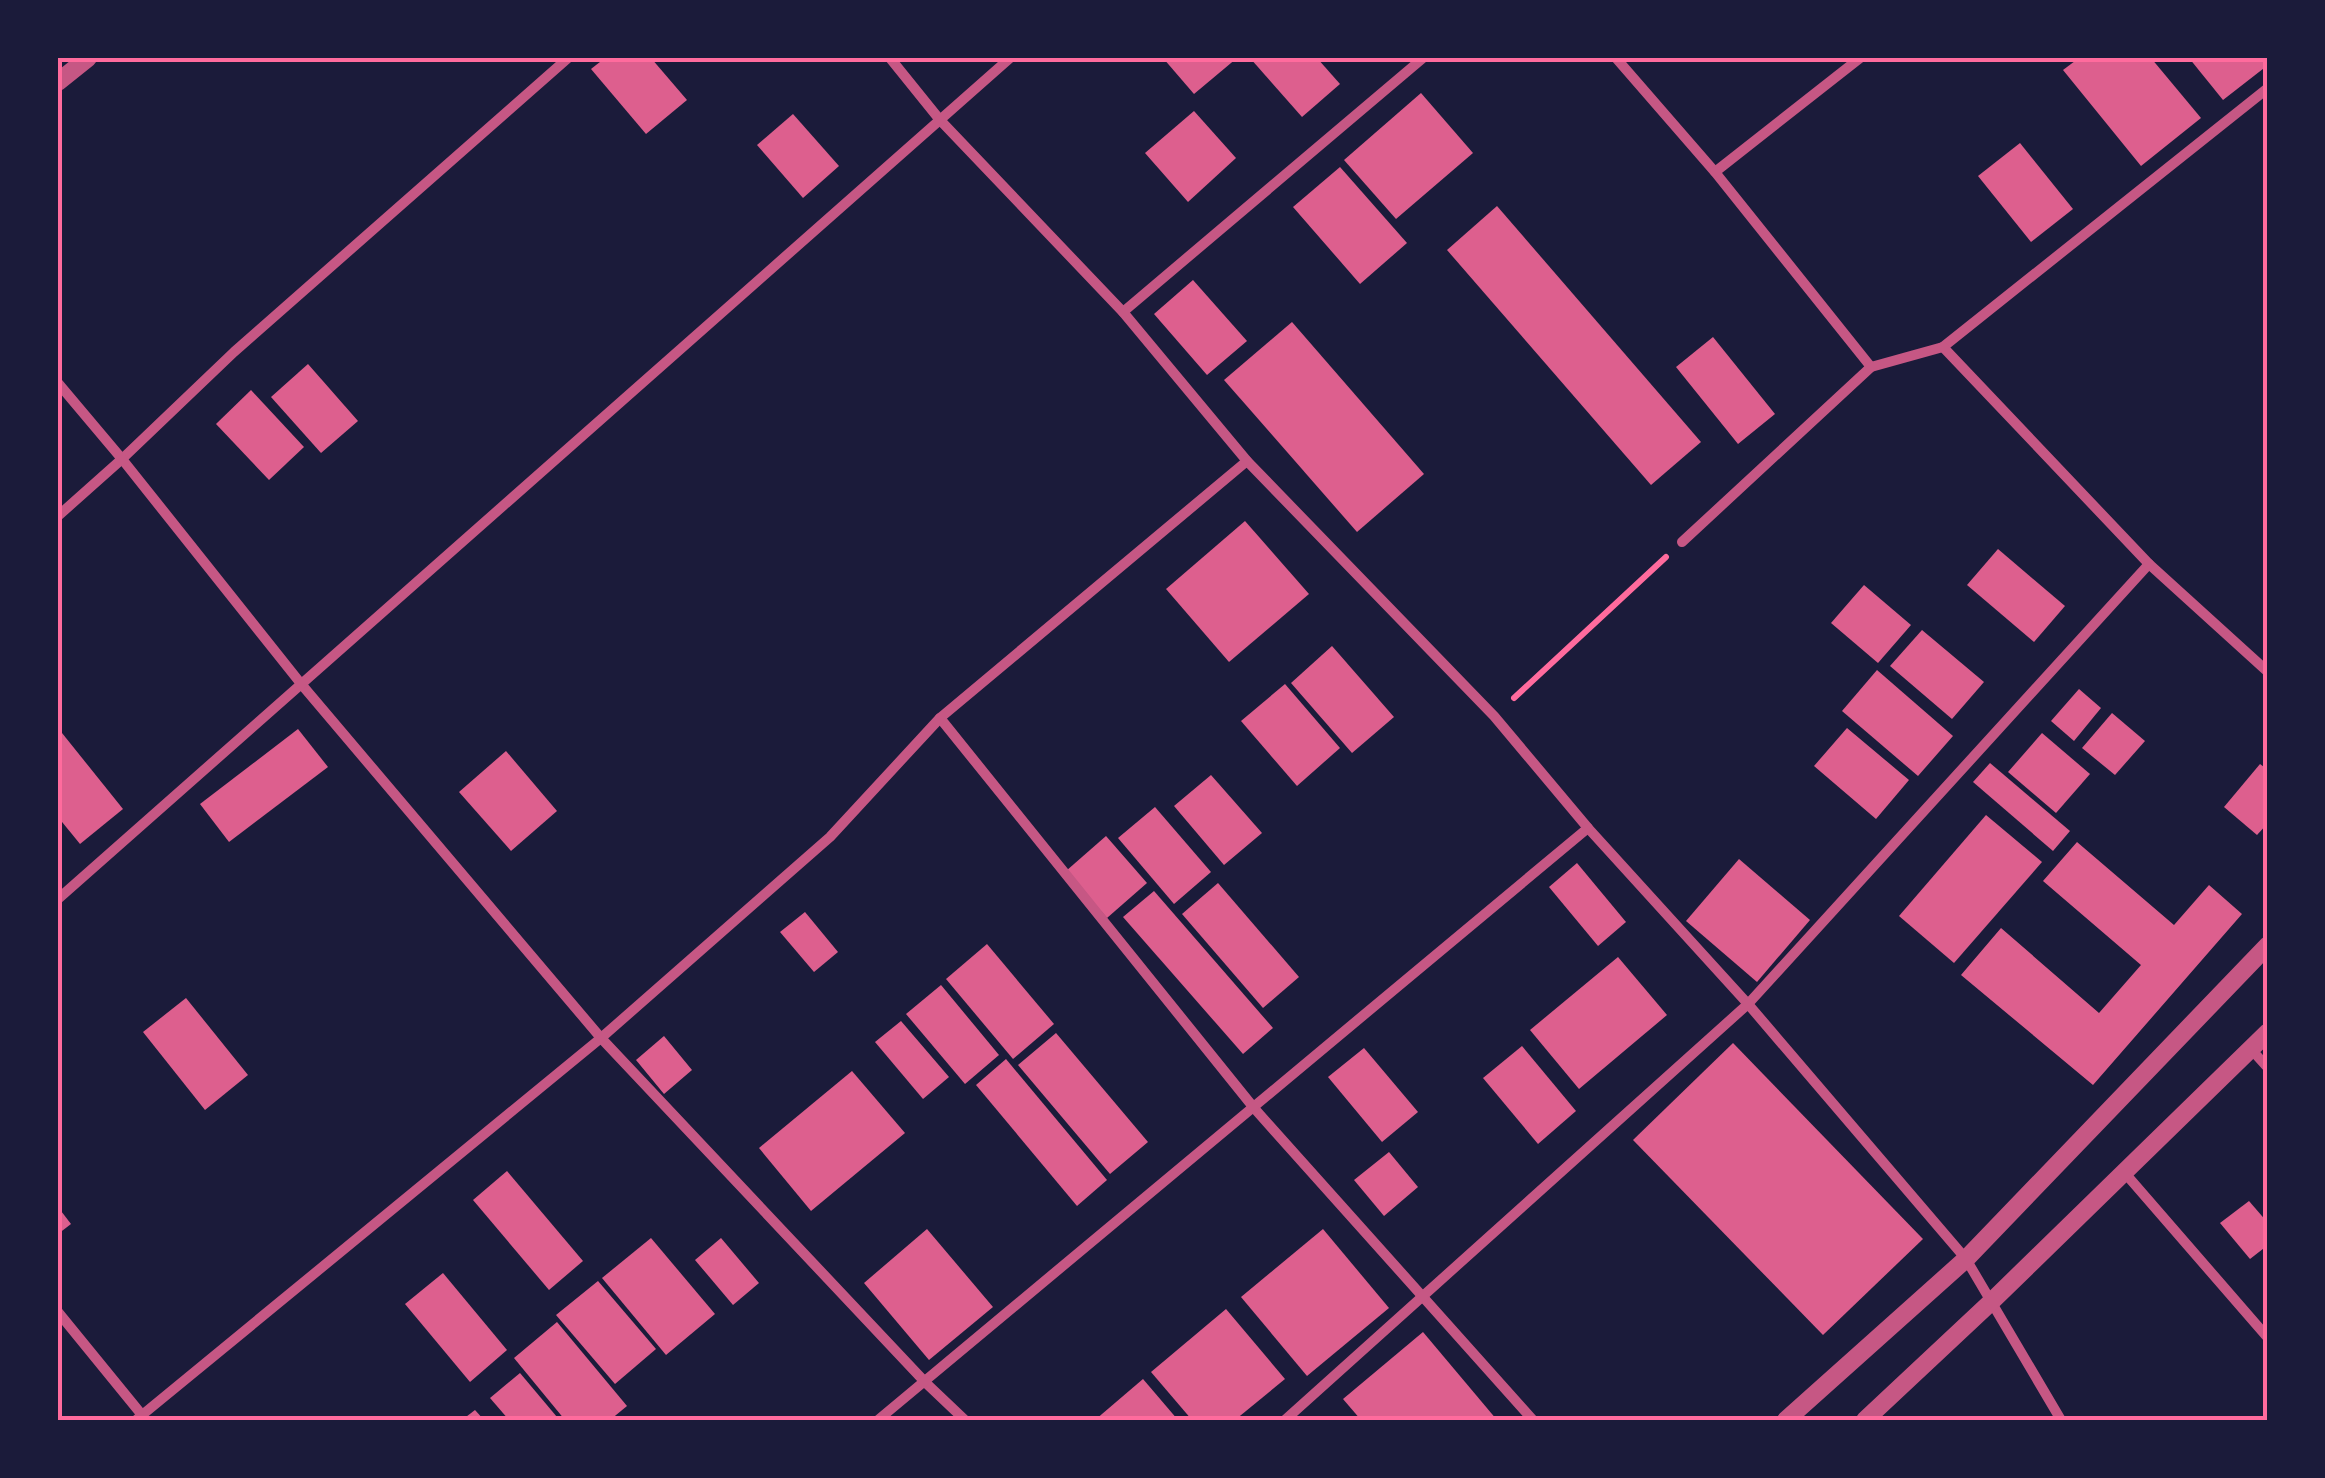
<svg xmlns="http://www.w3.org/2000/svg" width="2325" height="1478" font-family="Jost,sans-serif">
  <rect width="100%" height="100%" fill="#1b1b3a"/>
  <g fill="#dd5f8e">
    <path d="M 605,58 L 651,58 L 687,100 L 646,134 L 591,69 Z"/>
    <path d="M 1163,58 L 1237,58 L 1194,94 Z"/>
    <path d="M 1250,58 L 1317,58 L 1340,84 L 1302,117 Z"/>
    <path d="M 2079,58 L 2151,58 L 2201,118 L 2141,166 L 2063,70 Z"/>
    <path d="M 2189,58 L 2268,58 L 2268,65 L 2223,100 Z"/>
    <path d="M 1421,93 L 1473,153 L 1396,219 L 1344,160 Z"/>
    <path d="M 1194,111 L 1236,158 L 1188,202 L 1145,153 Z"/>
    <path d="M 793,114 L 839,166 L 803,198 L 757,145 Z"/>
    <path d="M 2020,143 L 2073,209 L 2031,242 L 1978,176 Z"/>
    <path d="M 1340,167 L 1407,243 L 1360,284 L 1293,207 Z"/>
    <path d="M 1497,206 L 1701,442 L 1651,485 L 1447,250 Z"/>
    <path d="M 1193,280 L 1247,341 L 1207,375 L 1154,314 Z"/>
    <path d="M 1292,322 L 1424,474 L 1357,532 L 1224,380 Z"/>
    <path d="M 1713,337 L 1775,414 L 1738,444 L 1676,367 Z"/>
    <path d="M 308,364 L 358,421 L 321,453 L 271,397 Z"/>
    <path d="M 251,390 L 304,447 L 269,480 L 216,424 Z"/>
    <path d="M 1245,521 L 1309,594 L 1229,662 L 1166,589 Z"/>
    <path d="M 1998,549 L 2065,606 L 2034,642 L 1967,585 Z"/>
    <path d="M 1864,585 L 1911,625 L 1878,663 L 1831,623 Z"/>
    <path d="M 1922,630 L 1984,682 L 1952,719 L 1890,666 Z"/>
    <path d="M 1332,646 L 1394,717 L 1352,753 L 1291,683 Z"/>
    <path d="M 1877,670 L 1953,736 L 1918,776 L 1842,711 Z"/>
    <path d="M 1285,684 L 1340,748 L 1297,786 L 1241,721 Z"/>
    <path d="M 2079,689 L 2101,708 L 2074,741 L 2051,721 Z"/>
    <path d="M 2112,713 L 2145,741 L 2115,775 L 2082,748 Z"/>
    <path d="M 58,728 L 123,809 L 80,844 L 58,817 Z"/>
    <path d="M 1847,728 L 1909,780 L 1876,819 L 1814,766 Z"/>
    <path d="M 298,729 L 328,767 L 229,842 L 200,804 Z"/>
    <path d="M 2042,733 L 2090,774 L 2056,813 L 2008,772 Z"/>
    <path d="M 506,751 L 557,811 L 511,851 L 459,792 Z"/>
    <path d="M 1990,763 L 2070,831 L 2053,851 L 1973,782 Z"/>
    <path d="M 2260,764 L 2268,770 L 2268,823 L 2257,835 L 2224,807 Z"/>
    <path d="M 1211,775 L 1262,833 L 1224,865 L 1174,806 Z"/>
    <path d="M 1155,807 L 1211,872 L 1174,904 L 1118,838 Z"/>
    <path d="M 1986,815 L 2042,862 L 1954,963 L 1899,916 Z"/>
    <path d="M 1106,836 L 1147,883 L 1107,918 L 1066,871 Z"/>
    <path d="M 2077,842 L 2174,925 L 2209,885 L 2242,914 L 2093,1085 L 1961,975 L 2001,928 L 2099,1013 L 2141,965 L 2043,881 Z"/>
    <path d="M 1739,859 L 1810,920 L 1757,982 L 1686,921 Z"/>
    <path d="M 1577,863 L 1626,922 L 1598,946 L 1549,887 Z"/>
    <path d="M 1218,883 L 1299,977 L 1263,1008 L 1182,914 Z"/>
    <path d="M 1154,891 L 1273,1028 L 1243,1054 L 1123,917 Z"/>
    <path d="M 805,912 L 838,952 L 814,972 L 780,932 Z"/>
    <path d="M 987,944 L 1054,1024 L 1013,1059 L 946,979 Z"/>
    <path d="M 1618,957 L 1667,1015 L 1579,1089 L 1530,1030 Z"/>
    <path d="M 941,985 L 999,1055 L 965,1084 L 906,1014 Z"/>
    <path d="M 186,998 L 248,1075 L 205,1110 L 143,1032 Z"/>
    <path d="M 901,1021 L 949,1077 L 923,1099 L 875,1042 Z"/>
    <path d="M 1056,1033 L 1148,1142 L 1110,1174 L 1018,1065 Z"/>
    <path d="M 664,1036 L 692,1070 L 664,1094 L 636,1060 Z"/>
    <path d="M 1733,1043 L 1923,1239 L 1823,1335 L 1633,1140 Z"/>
    <path d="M 1522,1046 L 1576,1111 L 1538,1144 L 1483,1078 Z"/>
    <path d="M 1364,1048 L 1418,1112 L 1382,1142 L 1328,1077 Z"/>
    <path d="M 1006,1059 L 1107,1180 L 1077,1206 L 976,1085 Z"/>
    <path d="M 852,1071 L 905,1133 L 811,1211 L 759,1148 Z"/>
    <path d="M 1389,1152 L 1418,1187 L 1384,1216 L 1354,1180 Z"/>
    <path d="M 507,1171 L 583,1261 L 549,1290 L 473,1200 Z"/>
    <path d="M 2249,1201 L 2268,1223 L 2268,1245 L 2250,1259 L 2220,1223 Z"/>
    <path d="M 58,1207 L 71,1224 L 58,1234 Z"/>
    <path d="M 927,1229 L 993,1307 L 929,1360 L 864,1283 Z"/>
    <path d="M 1323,1229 L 1389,1308 L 1307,1376 L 1241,1297 Z"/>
    <path d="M 651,1238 L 715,1314 L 666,1355 L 602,1278 Z"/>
    <path d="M 721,1238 L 759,1283 L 733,1305 L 695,1260 Z"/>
    <path d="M 443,1273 L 507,1350 L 470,1382 L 405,1304 Z"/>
    <path d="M 598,1281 L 656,1349 L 615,1384 L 556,1315 Z"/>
    <path d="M 1226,1309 L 1285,1379 L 1235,1420 L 1192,1420 L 1151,1372 Z"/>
    <path d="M 557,1322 L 627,1406 L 610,1420 L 565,1420 L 514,1358 Z"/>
    <path d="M 1423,1332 L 1497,1420 L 1361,1420 L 1343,1399 Z"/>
    <path d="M 520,1373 L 557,1417 L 553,1420 L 509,1420 L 490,1398 Z"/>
    <path d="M 1143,1379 L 1178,1420 L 1095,1420 Z"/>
    <path d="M 475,1410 L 484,1420 L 462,1420 Z"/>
  </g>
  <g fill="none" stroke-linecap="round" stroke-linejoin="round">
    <path stroke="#ff6b9d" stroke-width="6" d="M 1514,698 L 1666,557"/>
    <g stroke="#c65784" stroke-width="10">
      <path d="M 568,58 L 234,352 L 122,459 L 302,685 L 601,1038 L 925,1382 L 965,1420"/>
      <path d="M 890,58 L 940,120 L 1123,312 L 1247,461 L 1494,716 L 1588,828 L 1748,1004 L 1966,1259 L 2061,1420"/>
      <path d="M 1616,58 L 1715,172 L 1871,367"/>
      <path d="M 1715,172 L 1860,58"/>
      <path d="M 1123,312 L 1423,58"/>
      <path d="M 1943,347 L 2268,88"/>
      <path d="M 58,383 L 122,459 L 58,516"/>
      <path d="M 1682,542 L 1871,367 L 1943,347 L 2149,564 L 2268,672"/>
      <path d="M 940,718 L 1254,1108 L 1533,1420"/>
      <path d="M 58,899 L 1010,58"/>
      <path d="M 2250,1048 L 2268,1068"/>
      <path d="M 2124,1172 L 2268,1338"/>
      <path d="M 58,1312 L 142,1415"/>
      <path d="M 136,1420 L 601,1038 L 830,837 L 940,718 L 1247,461"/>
      <path d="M 878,1420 L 1588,828"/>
      <path d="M 1285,1420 L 1748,1004 L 2149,564"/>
    </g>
    <g stroke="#c65784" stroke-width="18">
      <path d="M 58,82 L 88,58"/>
      <path d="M 1786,1420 L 1966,1259 L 2268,945"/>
      <path d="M 1865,1420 L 1991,1302 L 2268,1032"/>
    </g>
  </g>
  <rect width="2325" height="1478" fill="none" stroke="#1b1b3a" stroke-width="120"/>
  <rect x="60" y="60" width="2205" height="1358" fill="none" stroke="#ff6b9d" stroke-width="4"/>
</svg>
